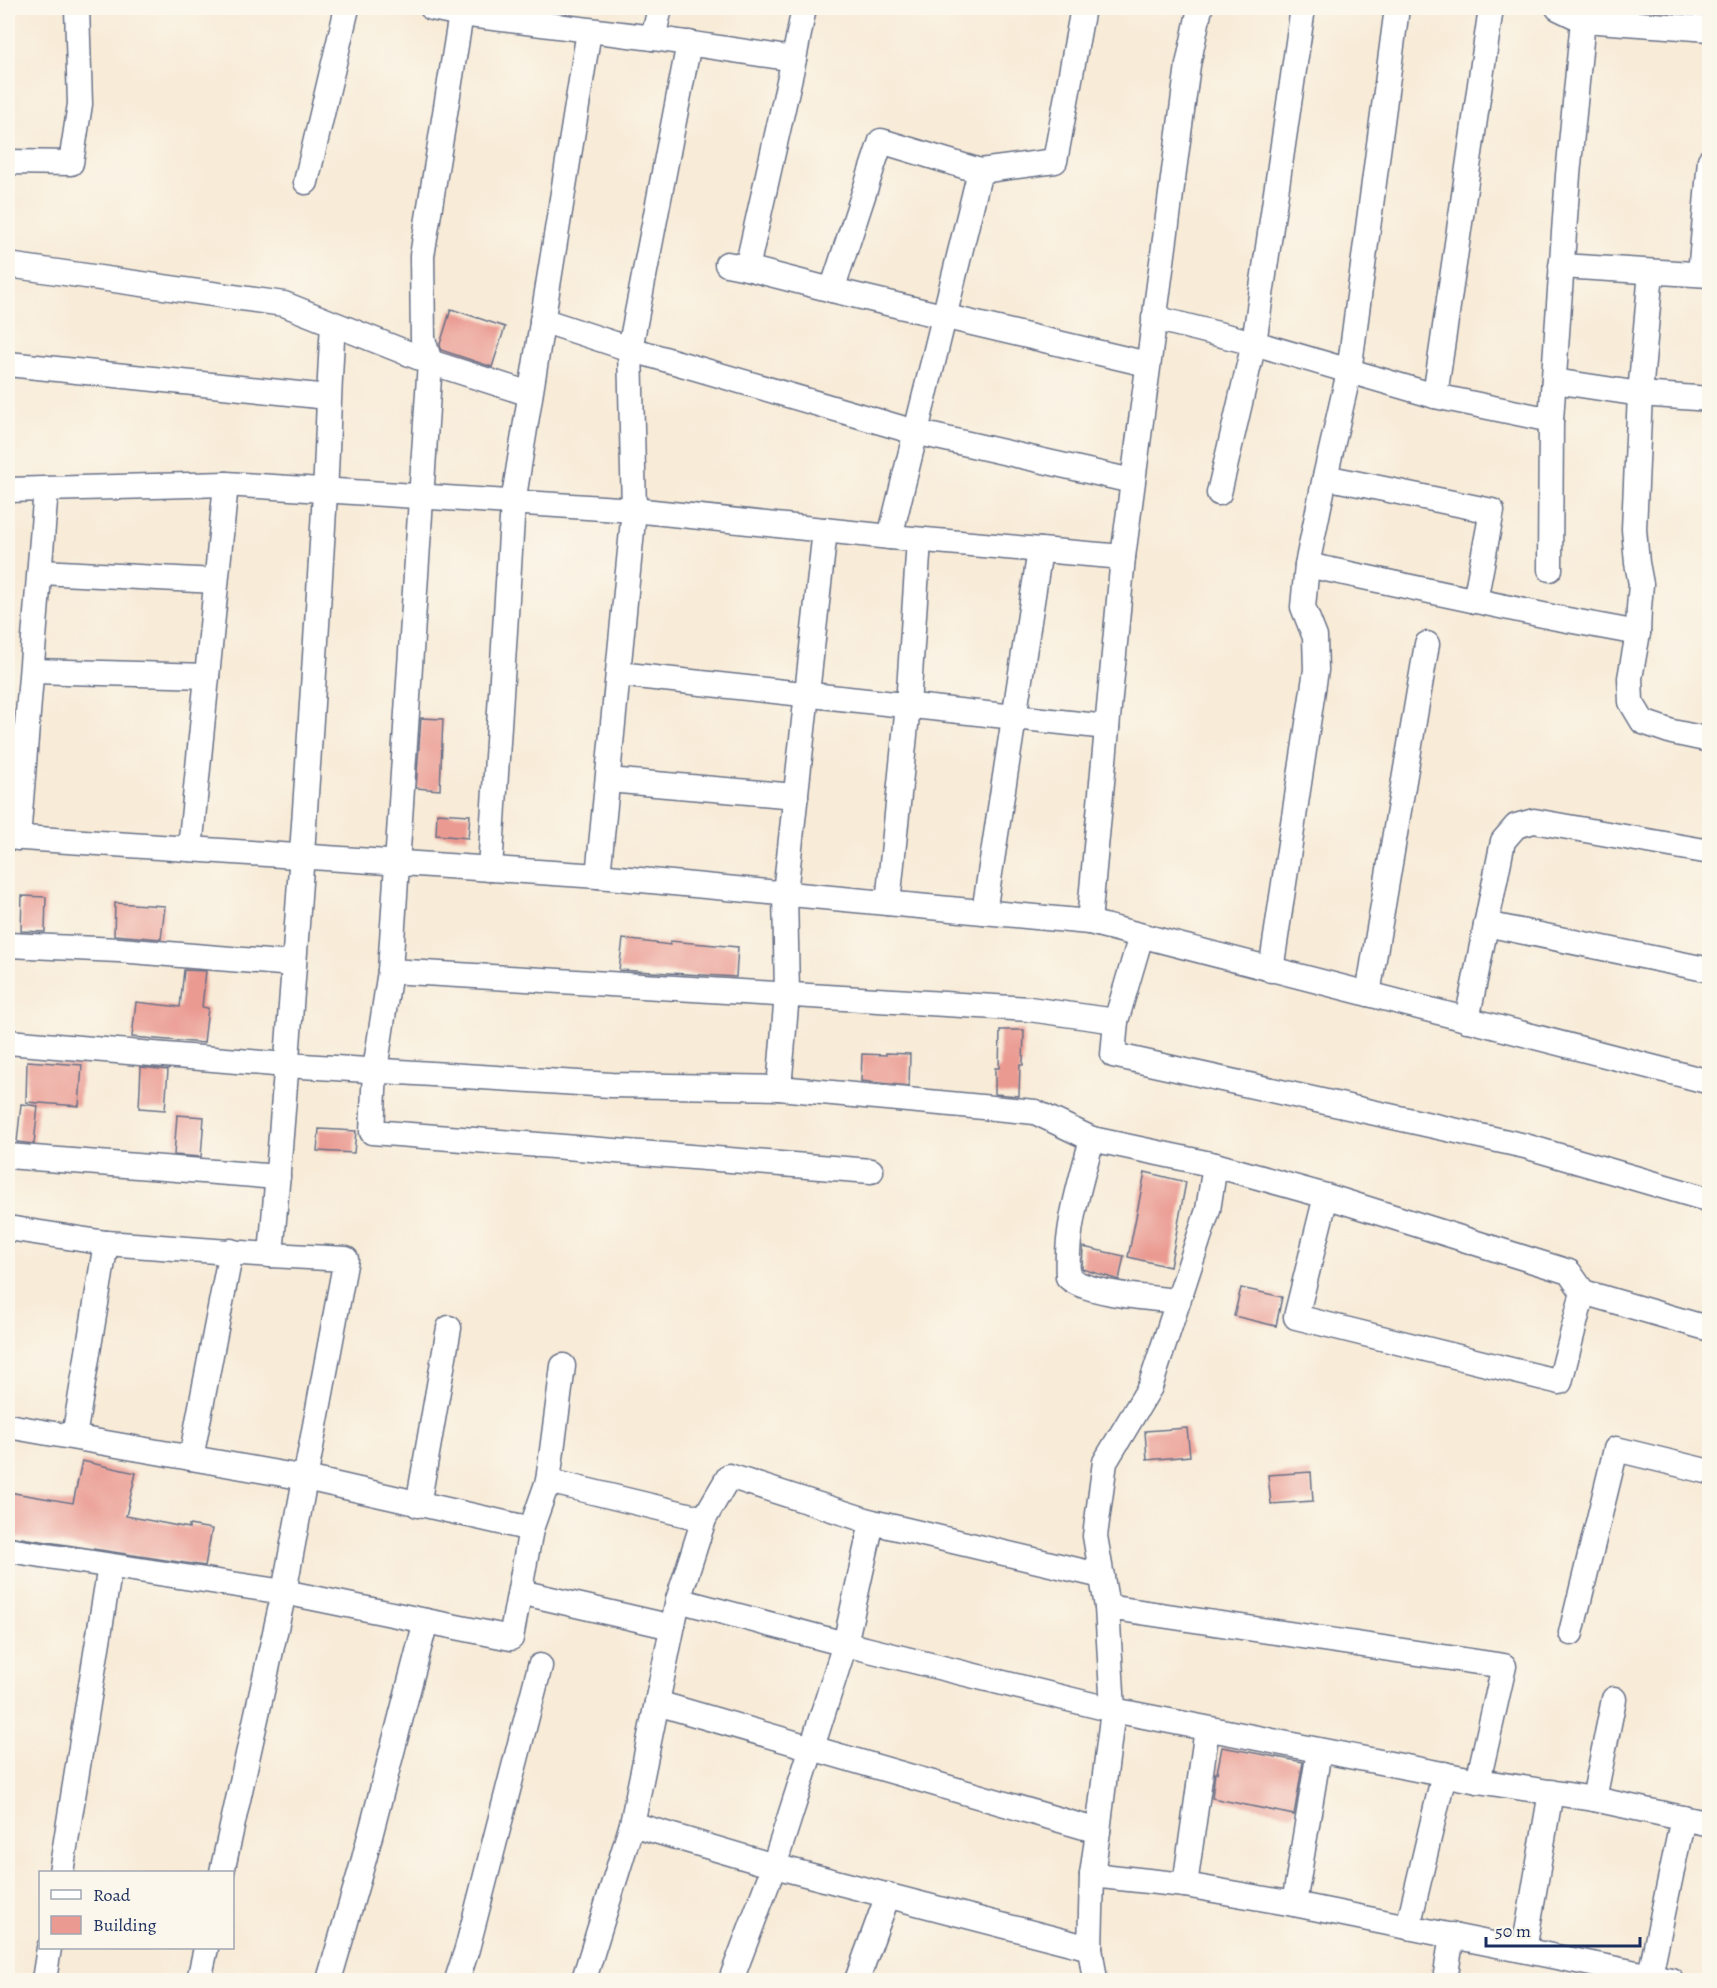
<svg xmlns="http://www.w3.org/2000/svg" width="1717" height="1988" font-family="Alegreya,serif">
  <rect width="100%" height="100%" fill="#fbf7ec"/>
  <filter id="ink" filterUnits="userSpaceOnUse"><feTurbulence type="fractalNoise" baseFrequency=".0167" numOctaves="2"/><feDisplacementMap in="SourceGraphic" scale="12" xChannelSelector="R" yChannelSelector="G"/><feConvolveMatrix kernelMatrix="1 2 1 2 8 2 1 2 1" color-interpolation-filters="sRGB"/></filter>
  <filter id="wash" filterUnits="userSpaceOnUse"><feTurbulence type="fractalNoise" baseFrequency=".008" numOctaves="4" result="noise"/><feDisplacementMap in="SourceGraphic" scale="24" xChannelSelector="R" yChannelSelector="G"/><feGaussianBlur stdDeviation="1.35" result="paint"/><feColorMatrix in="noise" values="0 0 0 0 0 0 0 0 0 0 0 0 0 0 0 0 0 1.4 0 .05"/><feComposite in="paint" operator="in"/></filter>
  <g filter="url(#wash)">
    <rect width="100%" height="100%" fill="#f8ebd7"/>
    <g id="blocks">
      <g fill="#ea9a91">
        <path d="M 451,309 L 505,327 L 492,367 L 441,350 L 440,344 Z"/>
        <path d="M 421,718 L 443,719 L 440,790 L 416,788 Z"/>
        <path d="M 437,813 L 470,815 L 468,838 L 436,835 Z"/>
        <path d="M 22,896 L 46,897 L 45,932 L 21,931 Z"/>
        <path d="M 115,903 L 165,906 L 161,939 L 114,935 Z"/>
        <path d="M 623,939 L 670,945 L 670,941 L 738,947 L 736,977 L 619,970 Z"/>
        <path d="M 184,970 L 206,971 L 202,1007 L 208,1008 L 204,1043 L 132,1037 L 136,1002 L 180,1007 Z"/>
        <path d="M 1000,1030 L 1024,1030 L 1023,1065 L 1020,1065 L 1019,1096 L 995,1094 L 995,1068 L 999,1068 Z"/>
        <path d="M 886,1053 L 910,1054 L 909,1086 L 861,1081 L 862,1054 L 886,1055 Z"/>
        <path d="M 27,1061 L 82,1065 L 79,1106 L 26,1102 Z"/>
        <path d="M 141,1067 L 168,1070 L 165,1110 L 139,1108 Z"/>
        <path d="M 21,1104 L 38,1106 L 34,1144 L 17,1142 Z"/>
        <path d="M 177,1115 L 204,1117 L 201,1157 L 174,1155 Z"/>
        <path d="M 319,1129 L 356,1131 L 354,1153 L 317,1151 Z"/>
        <path d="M 1145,1172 L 1186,1182 L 1170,1267 L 1128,1257 Z"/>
        <path d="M 1083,1247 L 1124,1256 L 1119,1280 L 1082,1269 Z"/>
        <path d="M 1241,1288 L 1282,1297 L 1276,1326 L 1234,1316 Z"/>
        <path d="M 1187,1428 L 1190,1456 L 1147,1460 L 1145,1431 Z"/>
        <path d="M 82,1461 L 136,1473 L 126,1516 L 189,1528 L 189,1525 L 212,1529 L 205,1566 L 8,1536 L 8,1492 L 73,1503 Z"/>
        <path d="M 1311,1472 L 1313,1501 L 1271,1504 L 1268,1475 Z"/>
        <path d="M 1222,1747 L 1303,1762 L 1294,1815 L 1212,1798 L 1215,1773 L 1217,1773 Z"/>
      </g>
    </g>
  </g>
  <g filter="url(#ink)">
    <use href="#blocks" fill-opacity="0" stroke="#687188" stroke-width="1.5"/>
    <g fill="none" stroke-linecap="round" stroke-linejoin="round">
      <defs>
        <g id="minor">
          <path d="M 432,8 L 461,14 L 422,256 L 423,339 L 430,362 L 390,971 L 1029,1009 L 1116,1021 L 1141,936"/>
          <path d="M 461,8 L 461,14 L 653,38 L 794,59 L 804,8"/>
          <path d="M 1083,8 L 1055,161 L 980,171 L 890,537 L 1123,557 L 1188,65 L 1200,8"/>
          <path d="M 1397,8 L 1349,372 L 1325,477 L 1492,511 L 1475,601"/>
          <path d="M 1558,8 L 1583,20 L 1587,8"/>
          <path d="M 653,38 L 660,8"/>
          <path d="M 8,162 L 71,163 L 80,104 L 77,8"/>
          <path d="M 306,182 L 347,8"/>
          <path d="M 727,264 L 747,268 L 794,59"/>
          <path d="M 8,265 L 284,304 L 430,362 L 530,394"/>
          <path d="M 1561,266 L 1710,275"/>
          <path d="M 747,268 L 832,290 L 1147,364"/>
          <path d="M 1651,272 L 1640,394 L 1634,529 L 1637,563 L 1641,584 L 1639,608 L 1638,633 L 1630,678 L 1631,702 L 1643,722 L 1672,732 L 1710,740"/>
          <path d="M 1700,274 L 1710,160"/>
          <path d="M 832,290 L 881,141 L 980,171"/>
          <path d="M 1154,318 L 1254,343 L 1435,396 L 1551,420 L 1568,175 L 1583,20 L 1710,29"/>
          <path d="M 542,320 L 630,349 L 689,43"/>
          <path d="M 8,364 L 328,397"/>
          <path d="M 1554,381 L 1640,394 L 1710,399"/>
          <path d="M 1435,396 L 1491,8"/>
          <path d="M 8,490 L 226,484 L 634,510 L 890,537"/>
          <path d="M 1219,493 L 1254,343 L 1303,8"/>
          <path d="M 1307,565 L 1557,618 L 1638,633"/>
          <path d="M 1550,569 L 1551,420"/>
          <path d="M 41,572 L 216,581"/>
          <path d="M 33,671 L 207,676"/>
          <path d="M 618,674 L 1107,727"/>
          <path d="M 608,780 L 796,796"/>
          <path d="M 8,837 L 598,876 L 1089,922 L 1123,557"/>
          <path d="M 18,838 L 46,489"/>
          <path d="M 190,849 L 226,484"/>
          <path d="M 490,869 L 513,503 L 589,31"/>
          <path d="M 598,876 L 634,510 L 630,349 L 915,432 L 1132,481"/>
          <path d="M 888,903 L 908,705 L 919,540"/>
          <path d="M 984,912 L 1040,550"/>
          <path d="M 1089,922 L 1710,1082"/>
          <path d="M 1486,924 L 1710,970"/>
          <path d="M 8,945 L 119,950 L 293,964"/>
          <path d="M 1271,970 L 1316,670 L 1315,637 L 1303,607 L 1307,565 L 1325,477"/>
          <path d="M 390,971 L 375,1070 L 372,1132 L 871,1171"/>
          <path d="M 1368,994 L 1427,644"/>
          <path d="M 1467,1020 L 1503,841 L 1516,826 L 1534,821 L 1710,852"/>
          <path d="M 1116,1021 L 1113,1055 L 1525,1146 L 1710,1200"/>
          <path d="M 8,1042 L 286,1065 L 611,1085 L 779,1088 L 787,994 L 785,893 L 825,530"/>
          <path d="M 779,1088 L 1035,1112 L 1092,1139 L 1215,1165 L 1208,1210 L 1150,1387 L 1105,1462 L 1095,1536 L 1107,1607 L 1504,1666 L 1478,1781 L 1594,1799 L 1614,1699"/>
          <path d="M 1092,1139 C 1080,1184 1065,1230 1068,1277 C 1085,1294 1152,1298 1178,1301"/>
          <path d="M 8,1156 L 278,1177"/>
          <path d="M 1215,1165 L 1326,1196 L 1569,1272 L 1583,1292 L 1560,1382 L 1296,1317 L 1326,1196"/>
          <path d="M 8,1228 L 106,1243 L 271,1255 C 293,1001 310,747 325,493 C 328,437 329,381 333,325"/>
          <path d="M 1583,1292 L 1710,1329"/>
          <path d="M 8,1426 L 306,1478 L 531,1529 L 511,1638 L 426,1621 L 364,1859 L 329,1980"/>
          <path d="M 74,1437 L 106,1243"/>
          <path d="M 191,1458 L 231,1251"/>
          <path d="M 548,1481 L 563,1366"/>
          <path d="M 418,1505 L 449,1328"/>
          <path d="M 872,1522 L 845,1644 L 1113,1710 L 1478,1781"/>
          <path d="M 531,1529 L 548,1481 L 704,1519 L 729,1476 L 872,1522 L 1102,1576"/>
          <path d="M 8,1550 L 284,1592 L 346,1259 L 271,1255"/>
          <path d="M 520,1592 L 672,1627"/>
          <path d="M 678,1600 L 845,1644 L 774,1866 L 731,1980"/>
          <path d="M 1571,1633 L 1616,1449 L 1710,1472"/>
          <path d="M 657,1703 L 1098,1831 L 1113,1710 L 1107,1607"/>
          <path d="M 1319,1751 L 1294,1904 L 1671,1980"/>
          <path d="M 1594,1799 L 1710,1824"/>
          <path d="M 632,1824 L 774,1866 L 1090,1948 L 1092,1875 L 1098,1831"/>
          <path d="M 61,1872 L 110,1566"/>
          <path d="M 222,1872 L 284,1592 L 426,1621"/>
          <path d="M 1092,1875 L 1185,1885 L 1294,1904"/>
          <path d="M 1185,1885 L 1207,1729"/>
          <path d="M 1408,1927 L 1444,1774"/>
          <path d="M 1090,1948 L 1095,1980"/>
          <path d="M 1524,1950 L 1551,1792"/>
          <path d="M 1650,1975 L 1683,1818"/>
          <path d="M 44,1980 L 49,1948"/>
          <path d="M 199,1980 L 206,1948"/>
          <path d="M 457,1980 L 467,1949 L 540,1666"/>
          <path d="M 587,1980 L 584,1979 L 632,1824 L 678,1600 L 704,1519"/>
          <path d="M 857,1980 L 888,1895"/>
          <path d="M 1445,1980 L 1452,1935"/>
        </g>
      </defs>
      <use href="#minor" stroke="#687188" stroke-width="27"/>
      <use href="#minor" stroke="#fff" stroke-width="24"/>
    </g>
  </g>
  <rect width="1717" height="1988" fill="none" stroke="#fbf7ec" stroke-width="30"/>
  <rect x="39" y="1871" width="195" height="78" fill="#fbf7ec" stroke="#a1a7b3" stroke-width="1.5"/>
  <rect x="51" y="1890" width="30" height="9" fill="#ffffff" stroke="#a1a7b3" stroke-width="1.5"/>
  <text x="93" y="1901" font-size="18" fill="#1b2f5e">Road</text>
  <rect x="51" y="1916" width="30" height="18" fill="#ea9a91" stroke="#a1a7b3" stroke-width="1.5"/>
  <text x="93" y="1931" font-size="18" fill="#1b2f5e">Building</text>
  <path d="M1486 1937v9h154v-9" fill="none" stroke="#1b2f5e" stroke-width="3"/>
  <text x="1495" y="1937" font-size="18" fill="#1b2f5e" stroke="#fbf7ec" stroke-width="4.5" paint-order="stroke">50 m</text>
</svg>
